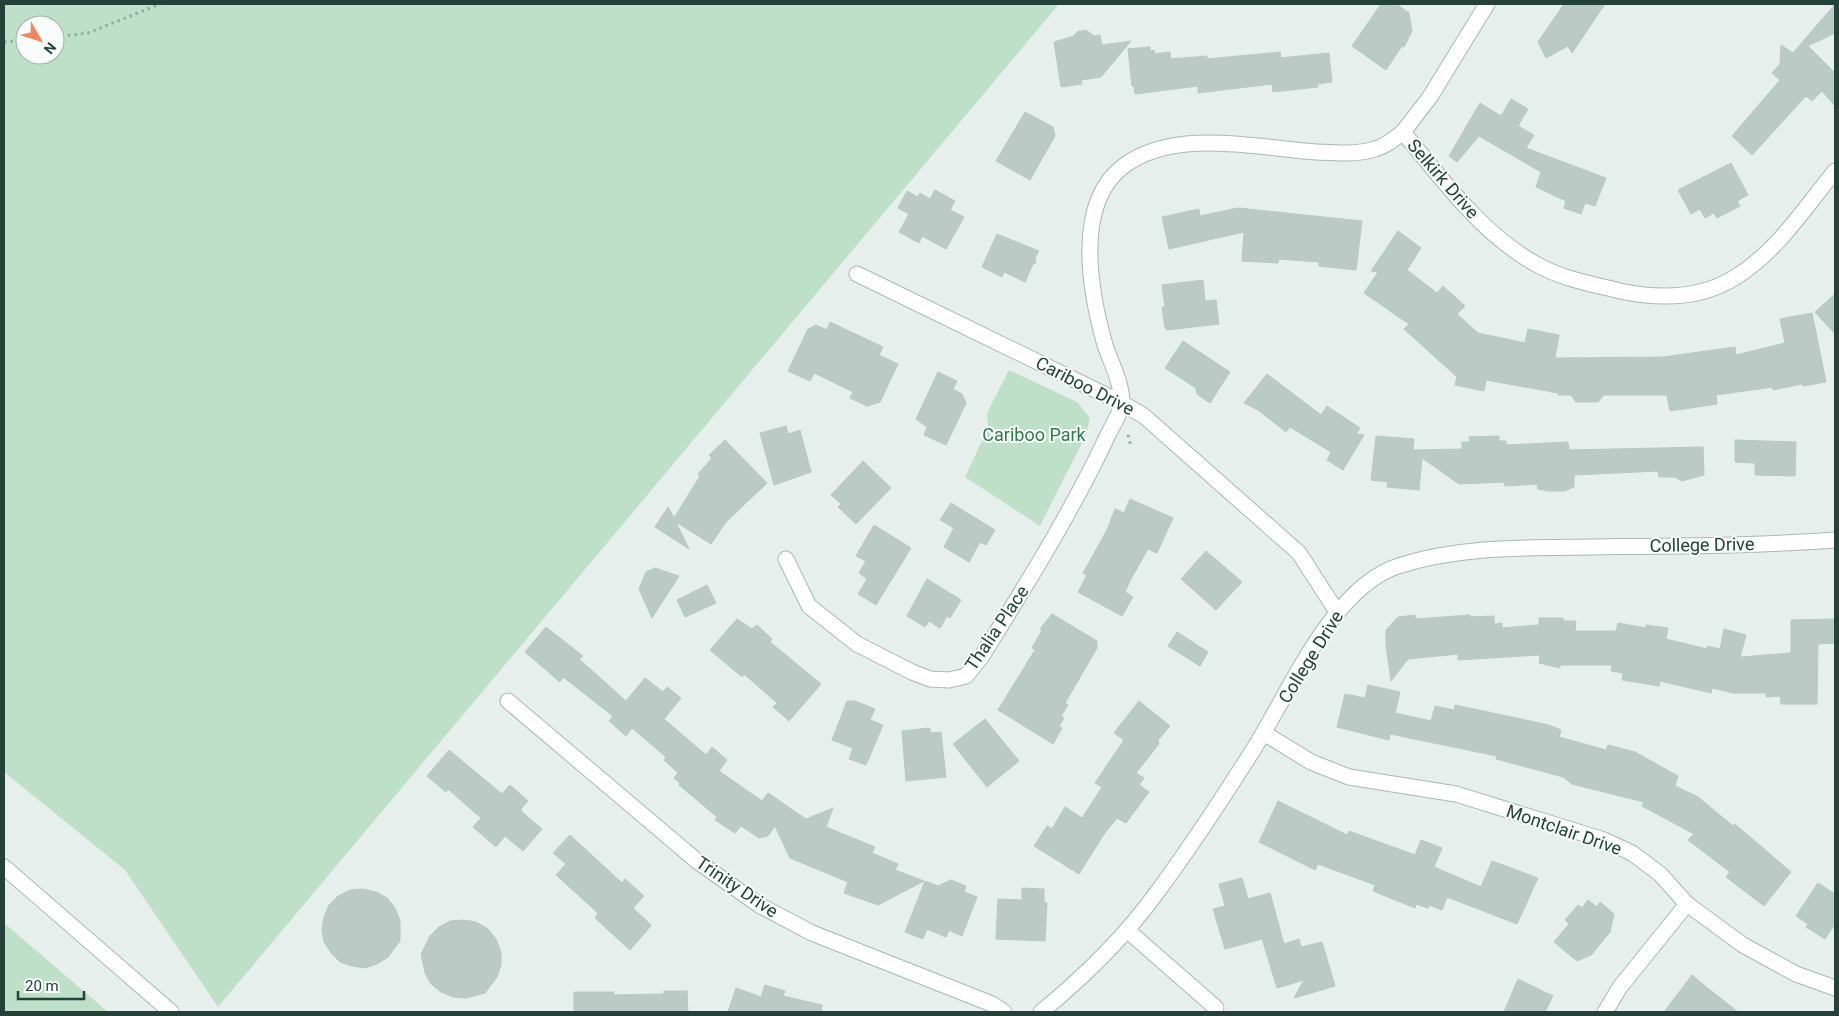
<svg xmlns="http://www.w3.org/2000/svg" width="1839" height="1016" font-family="Roboto,sans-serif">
  <rect width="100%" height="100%" fill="#e6efeb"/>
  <g fill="#bfe0c8" fill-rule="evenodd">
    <path d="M 4,4 L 1059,4 L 218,1007 L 125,870 L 4,772 ZM 25,25 L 55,25 L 55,55 L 25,55 Z"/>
    <path d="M 1009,370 L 1077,402 L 1090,418 L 1086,435 L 1040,526 L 965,477 L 988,428 L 987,413 Z"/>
    <path d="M 4,923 L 108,1012 L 4,1012 Z"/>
  </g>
  <g fill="#bbcac4" stroke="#b8c9c2">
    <path d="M 1381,4 L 1396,4 L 1409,13 L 1412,31 L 1404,47 L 1402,46 L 1386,70 L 1352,46 Z"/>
    <path d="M 1564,4 L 1605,4 L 1572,53 L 1568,46 L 1546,58 L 1538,42 Z"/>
    <path d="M 1835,4 L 1835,33 L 1808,46 L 1835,73 L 1835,106 L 1822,91 L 1812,101 L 1806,96 L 1752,155 L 1732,136 L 1780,80 L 1772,73 L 1780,64 L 1781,45 L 1793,53 Z"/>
    <path d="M 1086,30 L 1094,36 L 1100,35 L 1102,45 L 1131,41 L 1101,77 L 1081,80 L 1082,84 L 1061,87 L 1054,42 L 1074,36 L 1077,32 Z"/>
    <path d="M 1150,47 L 1150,51 L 1154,50 L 1155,54 L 1170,52 L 1171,59 L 1207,56 L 1207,59 L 1280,52 L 1281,58 L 1329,53 L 1332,82 L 1317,84 L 1318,87 L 1273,92 L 1272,84 L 1198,93 L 1198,86 L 1135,94 L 1134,86 L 1132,86 L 1128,49 Z"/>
    <path d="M 1511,99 L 1528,109 L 1518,126 L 1534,135 L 1526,148 L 1606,178 L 1595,206 L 1585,203 L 1581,214 L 1564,208 L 1566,201 L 1536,187 L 1541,172 L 1479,136 L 1457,162 L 1449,156 L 1480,103 L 1501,116 Z"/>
    <path d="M 1025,112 L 1053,127 L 1055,136 L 1030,180 L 996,161 Z"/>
    <path d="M 1731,163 L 1748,195 L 1737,201 L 1740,206 L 1717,218 L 1714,213 L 1705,218 L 1700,209 L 1691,214 L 1678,190 Z"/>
    <path d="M 935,190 L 955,201 L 950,210 L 964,217 L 946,249 L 922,236 L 919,243 L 899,232 L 909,214 L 898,208 L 907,191 L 918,197 L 920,193 L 930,199 Z"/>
    <path d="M 1238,208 L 1362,221 L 1356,270 L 1319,266 L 1319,262 L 1279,259 L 1278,263 L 1242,261 L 1244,232 L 1169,249 L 1162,217 L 1199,209 L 1200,216 Z"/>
    <path d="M 1398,231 L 1421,248 L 1407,270 L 1437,293 L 1443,286 L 1465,306 L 1457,314 L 1478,333 L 1525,343 L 1528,329 L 1559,335 L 1555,358 L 1663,357 L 1735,347 L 1736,355 L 1785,343 L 1780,319 L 1812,313 L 1826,382 L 1803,386 L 1802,384 L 1773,390 L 1773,387 L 1716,395 L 1717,404 L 1670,411 L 1667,395 L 1604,395 L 1598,402 L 1576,402 L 1571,395 L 1558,395 L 1558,393 L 1486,380 L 1484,391 L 1455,385 L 1457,377 L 1404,329 L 1409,324 L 1364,293 L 1378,272 L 1371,271 Z"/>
    <path d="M 997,234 L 1039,251 L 1035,258 L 1036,263 L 1033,264 L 1025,282 L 1004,272 L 1002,277 L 982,267 Z"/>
    <path d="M 1203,280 L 1205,301 L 1216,300 L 1219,324 L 1167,330 L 1165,328 L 1162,307 L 1165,307 L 1162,285 Z"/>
    <path d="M 1835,294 L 1835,334 L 1815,312 Z"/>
    <path d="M 830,322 L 883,347 L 879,355 L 898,364 L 880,402 L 867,406 L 850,398 L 853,392 L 814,373 L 810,381 L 788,371 L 808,329 L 816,325 L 827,330 Z"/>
    <path d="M 1183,341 L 1230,372 L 1210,403 L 1197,394 L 1196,388 L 1165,368 Z"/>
    <path d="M 938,372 L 957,381 L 953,389 L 962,394 L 966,403 L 946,445 L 924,435 L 927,427 L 916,419 Z"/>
    <path d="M 1267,374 L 1321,415 L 1327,406 L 1360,428 L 1356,434 L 1364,435 L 1343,470 L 1327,460 L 1331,452 L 1290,427 L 1286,432 L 1258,410 L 1244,403 Z"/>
    <path d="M 786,426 L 788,434 L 800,430 L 811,472 L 774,485 L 760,433 Z"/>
    <path d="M 1376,436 L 1414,439 L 1413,450 L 1462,449 L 1462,442 L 1470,442 L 1469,437 L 1499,436 L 1499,441 L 1506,441 L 1506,445 L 1568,442 L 1569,450 L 1703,447 L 1704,475 L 1682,481 L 1675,477 L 1659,477 L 1658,471 L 1574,475 L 1574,487 L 1564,491 L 1548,491 L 1538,489 L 1537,484 L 1505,486 L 1504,482 L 1459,484 L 1422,458 L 1419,490 L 1387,487 L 1388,482 L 1371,480 Z"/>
    <path d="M 725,440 L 767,483 L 726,522 L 711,544 L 676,522 L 689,549 L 655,527 L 668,507 L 674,518 L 700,476 L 698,474 L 712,458 L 709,455 Z"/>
    <path d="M 1735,440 L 1796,442 L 1795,476 L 1755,475 L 1755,463 L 1735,462 Z"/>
    <path d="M 863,461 L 891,488 L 856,524 L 838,507 L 841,504 L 831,495 Z"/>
    <path d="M 1130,499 L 1173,518 L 1157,553 L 1148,549 L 1131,579 L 1125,592 L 1133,597 L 1122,616 L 1078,592 L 1087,575 L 1083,573 L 1107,530 L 1115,509 L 1124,513 Z"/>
    <path d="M 951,503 L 995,530 L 986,545 L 980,542 L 969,562 L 944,547 L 954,528 L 940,520 Z"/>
    <path d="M 874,525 L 911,548 L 876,605 L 858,594 L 867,579 L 859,573 L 866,561 L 856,556 Z"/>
    <path d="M 1206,551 L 1242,582 L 1216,610 L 1181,579 Z"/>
    <path d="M 655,568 L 679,576 L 652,618 L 639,589 L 646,572 Z"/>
    <path d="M 927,579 L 961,600 L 950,618 L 947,616 L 940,628 L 929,621 L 925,627 L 907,616 Z"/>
    <path d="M 707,585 L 716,603 L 685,617 L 677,600 Z"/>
    <path d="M 1052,614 L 1097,641 L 1097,648 L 1065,703 L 1068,705 L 1061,716 L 1064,718 L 1059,726 L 1062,728 L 1053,744 L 998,710 L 1035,650 L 1032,648 L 1042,630 L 1040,629 Z"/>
    <path d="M 1415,615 L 1415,619 L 1470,615 L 1470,617 L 1494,616 L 1494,624 L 1502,623 L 1502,628 L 1539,625 L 1539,618 L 1563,618 L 1563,621 L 1576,621 L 1575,631 L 1616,631 L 1618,623 L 1646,628 L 1646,625 L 1668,628 L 1666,639 L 1707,649 L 1707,646 L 1720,649 L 1724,629 L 1746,635 L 1740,657 L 1791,653 L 1791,620 L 1835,619 L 1835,643 L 1818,644 L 1817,704 L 1781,704 L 1780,696 L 1766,697 L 1766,693 L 1733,693 L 1712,688 L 1711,693 L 1660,681 L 1659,686 L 1622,680 L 1623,673 L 1611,671 L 1612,665 L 1560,665 L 1560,668 L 1539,663 L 1540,655 L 1458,660 L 1458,654 L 1408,659 L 1391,681 L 1386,645 L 1386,630 L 1398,617 Z"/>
    <path d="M 737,619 L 752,629 L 757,625 L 772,639 L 770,642 L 821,684 L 789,721 L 773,707 L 777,703 L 744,674 L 742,677 L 710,650 Z"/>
    <path d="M 546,627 L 583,656 L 579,659 L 626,701 L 645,678 L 663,692 L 667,687 L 681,698 L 664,719 L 706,755 L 712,747 L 727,760 L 719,771 L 762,801 L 768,793 L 806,819 L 833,808 L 826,827 L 875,847 L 872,853 L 898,864 L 895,870 L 924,881 L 878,905 L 844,893 L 848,882 L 790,858 L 775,826 L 768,836 L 759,838 L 741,826 L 735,833 L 715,820 L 717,817 L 679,785 L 680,783 L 674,778 L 678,773 L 664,760 L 666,757 L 632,728 L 626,736 L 609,721 L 613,716 L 563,677 L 560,682 L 525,652 Z"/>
    <path d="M 1177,632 L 1208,652 L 1200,666 L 1168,646 Z"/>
    <path d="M 1368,685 L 1400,692 L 1395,713 L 1431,721 L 1435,706 L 1454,710 L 1455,705 L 1549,725 L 1561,730 L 1559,737 L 1606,750 L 1608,745 L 1635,752 L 1678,776 L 1675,786 L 1698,797 L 1733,826 L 1735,824 L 1791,872 L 1764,906 L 1726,877 L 1730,872 L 1688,840 L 1694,834 L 1642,806 L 1644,802 L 1572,784 L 1563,777 L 1496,759 L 1497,756 L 1390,734 L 1389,740 L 1337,727 L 1345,694 L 1365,698 Z"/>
    <path d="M 847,701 L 855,701 L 875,709 L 870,720 L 883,725 L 866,765 L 849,759 L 853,748 L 832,740 Z"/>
    <path d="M 1139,701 L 1170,726 L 1158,740 L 1159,744 L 1136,773 L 1144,778 L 1139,785 L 1149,792 L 1126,823 L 1117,818 L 1104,834 L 1079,874 L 1034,846 L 1047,826 L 1052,829 L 1065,807 L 1082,818 L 1102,787 L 1095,783 L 1124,740 L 1114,733 Z"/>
    <path d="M 985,719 L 1019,761 L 987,787 L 953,744 Z"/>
    <path d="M 930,728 L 930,733 L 941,732 L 946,777 L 906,781 L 902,731 Z"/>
    <path d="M 449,750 L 502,794 L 510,785 L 528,801 L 521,809 L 522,812 L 542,829 L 523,851 L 505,836 L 496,847 L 473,827 L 481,818 L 448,789 L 446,792 L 427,776 Z"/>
    <path d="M 1278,801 L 1347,835 L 1349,831 L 1415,855 L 1421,840 L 1442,848 L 1434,867 L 1481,887 L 1492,861 L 1538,878 L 1517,924 L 1447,897 L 1442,910 L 1429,905 L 1428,908 L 1416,904 L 1415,908 L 1373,891 L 1375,885 L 1318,864 L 1315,870 L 1259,842 Z"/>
    <path d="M 570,835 L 622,883 L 625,879 L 644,896 L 633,908 L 651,925 L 650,927 L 630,950 L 595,918 L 598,913 L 556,875 L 566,864 L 553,853 Z"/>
    <path d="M 1242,878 L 1248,899 L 1270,893 L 1284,944 L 1299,939 L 1301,947 L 1322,942 L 1335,986 L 1294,998 L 1304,980 L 1277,988 L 1262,939 L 1225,949 L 1213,909 L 1225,906 L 1219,884 Z"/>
    <path d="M 951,880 L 966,886 L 964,892 L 977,897 L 962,936 L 949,930 L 946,937 L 927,929 L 923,939 L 905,932 L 925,881 L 938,886 Z"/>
    <path d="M 1818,883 L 1835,894 L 1835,924 L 1825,939 L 1806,927 L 1808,924 L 1796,916 Z"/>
    <path d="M 1022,888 L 1044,889 L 1044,902 L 1047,903 L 1045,941 L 996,939 L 998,899 L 1022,900 Z"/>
    <path d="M 363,889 L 376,892 L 387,898 L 395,908 L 400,921 L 400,941 L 388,957 L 377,964 L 365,968 L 352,966 L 340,962 L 331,953 L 324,942 L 322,930 L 324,917 L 329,905 L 338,896 L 350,890 Z"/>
    <path d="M 1588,900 L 1597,907 L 1600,902 L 1614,914 L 1610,932 L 1591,955 L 1577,961 L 1554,942 L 1569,924 L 1565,920 L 1578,905 L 1582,908 Z"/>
    <path d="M 464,920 L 476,922 L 488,929 L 496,939 L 501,952 L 501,965 L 497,977 L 485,993 L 466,998 L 453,997 L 441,992 L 431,984 L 425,973 L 421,954 L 430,936 L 439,927 L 450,921 Z"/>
    <path d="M 1692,975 L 1705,986 L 1738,1012 L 1664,1012 Z"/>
    <path d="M 1518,979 L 1553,996 L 1545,1012 L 1504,1012 Z"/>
    <path d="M 765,985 L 785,991 L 783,996 L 822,1005 L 821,1012 L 728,1012 L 736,988 L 761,997 Z"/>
    <path d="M 664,991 L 687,991 L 688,1012 L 574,1012 L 574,992 L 614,992 L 613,995 L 664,994 Z"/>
  </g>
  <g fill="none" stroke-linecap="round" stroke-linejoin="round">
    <defs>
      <g id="minor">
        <path d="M 1403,132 L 1430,97 L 1487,4"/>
        <path d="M 857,274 L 1122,403 L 1144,416 L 1299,553 L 1337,612"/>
        <path d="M 786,559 L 809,606 L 857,644 L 912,672 L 930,679 L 949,680 L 966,676 L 982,656 C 1026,585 1070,515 1106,439 C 1110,429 1122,412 1122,401 C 1121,381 1111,363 1105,345 C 1090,292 1073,202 1125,165 C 1177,128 1257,148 1317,152 C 1336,153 1356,155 1375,149 C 1386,146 1394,139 1403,132 C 1442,179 1480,232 1534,263 C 1559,278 1592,284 1620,291 C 1658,299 1700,299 1734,278 C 1776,253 1804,209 1835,171"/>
        <path d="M 508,701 L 697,861 L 759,905 L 812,933 L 992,1004 L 1004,1012"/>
        <path d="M 1264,733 L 1311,762 L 1349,777 L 1456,794 L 1604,840 L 1632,853 L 1660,874 L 1687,904 L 1743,945 L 1796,974 L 1835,988"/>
        <path d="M 4,867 L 171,1012"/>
        <path d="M 1127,930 L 1216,1008"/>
        <path d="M 1041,1012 C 1085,976 1125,937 1158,891 C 1192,845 1224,796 1255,747 C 1290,691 1332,588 1398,566 C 1460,546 1525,548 1590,547 C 1672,546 1754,546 1835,540"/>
        <path d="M 1605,1012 L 1620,987 L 1687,904"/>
      </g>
    </defs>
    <use href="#minor" stroke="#a8b8b2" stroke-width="17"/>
    <g stroke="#86b3a5" stroke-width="3" stroke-dasharray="2.5 4" stroke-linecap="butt">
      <path d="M 55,37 L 88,33 L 160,4"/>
      <path d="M 4,42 L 25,40"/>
      <path d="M 1128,435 L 1131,447"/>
    </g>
    <use href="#minor" stroke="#fff" stroke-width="15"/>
  </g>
  <g text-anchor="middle" stroke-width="4" stroke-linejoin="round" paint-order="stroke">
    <g font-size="18" fill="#24423a" stroke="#f7fbf9">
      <text transform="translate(1443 179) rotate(49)" y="6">Selkirk Drive</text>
      <text transform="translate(1085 386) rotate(27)" y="6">Cariboo Drive</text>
      <text transform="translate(1702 545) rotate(-1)" y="6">College Drive</text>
      <text transform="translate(997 628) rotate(-56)" y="6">Thalia Place</text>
      <text transform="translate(1311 657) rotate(-58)" y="6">College Drive</text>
      <text transform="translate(1564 830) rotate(19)" y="6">Montclair Drive</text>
      <text transform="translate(737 887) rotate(34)" y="6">Trinity Drive</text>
    </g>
    <g font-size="18" fill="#2d7a4b" stroke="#f7fbf9">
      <text x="1034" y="441">Cariboo Park</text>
    </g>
  </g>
  <rect width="1839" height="1016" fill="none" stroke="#24423a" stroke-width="10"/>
  <g transform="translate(40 40) rotate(129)"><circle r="24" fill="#f7fbf9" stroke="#a3b1ad"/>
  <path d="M0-4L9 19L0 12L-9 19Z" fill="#f4845f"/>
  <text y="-8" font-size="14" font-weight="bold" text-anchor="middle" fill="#24423a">N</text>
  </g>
  <path d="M18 991v8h66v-8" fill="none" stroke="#24423a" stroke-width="2.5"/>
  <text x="25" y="991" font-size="15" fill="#24423a" stroke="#f7fbf9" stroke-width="4" paint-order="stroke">20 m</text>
</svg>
